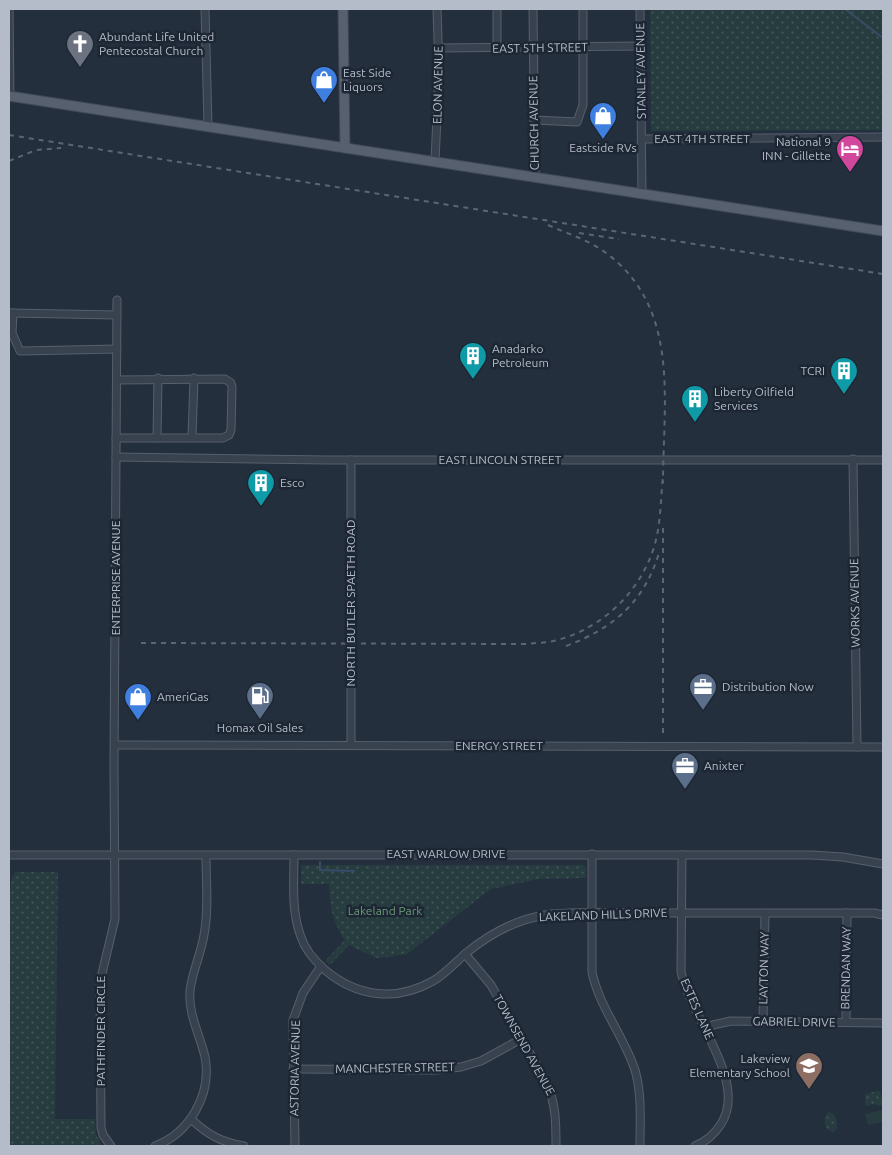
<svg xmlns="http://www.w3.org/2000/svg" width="892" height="1155" font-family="Ubuntu,sans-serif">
  <defs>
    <pattern id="grass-dots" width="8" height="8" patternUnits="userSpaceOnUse" patternTransform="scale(1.25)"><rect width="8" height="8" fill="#263c3f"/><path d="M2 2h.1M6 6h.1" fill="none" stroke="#435659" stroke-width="1.8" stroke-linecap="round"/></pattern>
  </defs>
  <rect width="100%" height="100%" fill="#242f3e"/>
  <g fill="url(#grass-dots)">
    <path d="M 650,9 L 883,9 L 883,130 L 651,131 Z"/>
    <path d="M 301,865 L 583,865 L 586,868 L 586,878 L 538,879 L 491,889 L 407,954 L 389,957 L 376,958 L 349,945 L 330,965 L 325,961 L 345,940 C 332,921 330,908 329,884 L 301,884 Z"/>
    <path d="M 15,872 L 58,872 L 55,1119 L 95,1119 L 96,1134 L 102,1146 L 9,1146 L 9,905 L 11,881 Z"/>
    <path d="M 878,1091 L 880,1092 L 883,1104 L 881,1106 L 878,1106 L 875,1104 L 867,1106 L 865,1104 L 865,1094 Z"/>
    <path d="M 828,1112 C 837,1113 838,1123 836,1130 L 833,1132 C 824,1130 822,1118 828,1112 Z"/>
  </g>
  <path fill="#263c3f" d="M 883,1110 L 883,1122 L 868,1125 L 865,1114 Z"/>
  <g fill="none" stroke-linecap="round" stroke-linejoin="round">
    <g stroke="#394c67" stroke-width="2">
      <path d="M 845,9 L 883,38"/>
      <path d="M 320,862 L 320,870 L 354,871"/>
    </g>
    <defs>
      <g id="minor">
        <path d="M 9,9 L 10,96"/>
        <path d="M 205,9 L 208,126"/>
        <path d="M 533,9 L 535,177"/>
        <path d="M 640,9 L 642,194"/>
        <path d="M 439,48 L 641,46"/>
        <path d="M 497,48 L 497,9"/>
        <path d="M 534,120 L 577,122 L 583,105 L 583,9"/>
        <path d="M 642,139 L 883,137"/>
        <path d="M 435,161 L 439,71 L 437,9"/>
        <path d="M 10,313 L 117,315"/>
        <path d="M 13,313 L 12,333 L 20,351 L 117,349"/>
        <path d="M 192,437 L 194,378"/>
        <path d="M 116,438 L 223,438 L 229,435 L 231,430 L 232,387 L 231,383 L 225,379 L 117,380"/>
        <path d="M 157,438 L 158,378"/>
        <path d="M 116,457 L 327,460 L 883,460"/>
        <path d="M 853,459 L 857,747"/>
        <path d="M 351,460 L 351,745"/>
        <path d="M 116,745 L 883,747"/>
        <path d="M 592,854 L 592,972 C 599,1007 624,1036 635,1070 C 642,1094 640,1121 640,1146"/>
        <path d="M 9,855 L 812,855 L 843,857 L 883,864"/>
        <path d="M 294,855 C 294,882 291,911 301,937 C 305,950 315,961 325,970 C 357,997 396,1002 433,981 C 445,974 455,963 465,954 C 489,934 514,920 545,915 C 578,911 613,913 647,913 C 714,913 780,913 847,913 L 874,913 L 883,915"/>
        <path d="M 682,855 L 681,971 C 688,1014 749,1081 721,1124 C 714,1135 707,1141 695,1146"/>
        <path d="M 465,954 L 491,985 L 547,1083 C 556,1106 556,1122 556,1146"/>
        <path d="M 763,1022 L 765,914"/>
        <path d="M 846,1022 L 847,913"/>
        <path d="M 706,1029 L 713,1025 L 731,1021 L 883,1023"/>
        <path d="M 293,1069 L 435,1070 L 461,1067 L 481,1061 L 521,1039"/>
        <path d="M 191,1119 C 208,1135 221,1142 244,1146"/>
        <path d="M 111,1146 L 103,1135 L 101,1127 L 100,982 L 115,919 L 114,765 L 117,300"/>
        <path d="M 155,1146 C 190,1133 212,1094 205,1057 C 200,1035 188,1014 190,991 C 192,972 201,954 204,935 C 209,909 206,882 206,856"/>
        <path d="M 295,1146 L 293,1020 L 303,993 L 321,966"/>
      </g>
      <g id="major">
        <path d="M 343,9 L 345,148"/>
        <path d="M 9,96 L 883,231"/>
      </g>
    </defs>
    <use href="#minor" stroke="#565f6c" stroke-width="9"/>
    <use href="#major" stroke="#414a57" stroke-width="11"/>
    <use href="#minor" stroke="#38414e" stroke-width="7"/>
    <use href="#major" stroke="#56606e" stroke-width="9"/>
    <g stroke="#5a6575" stroke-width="2" stroke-dasharray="5 5" stroke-linecap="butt">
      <path d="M 9,135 L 883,274"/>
      <path d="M 9,161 L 36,150 L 61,148"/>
      <path d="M 548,225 C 568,234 589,240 606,253 C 681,308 663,402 663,483"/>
      <path d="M 579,233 L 619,239"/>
      <path d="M 663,528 L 663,735"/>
      <path d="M 141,643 L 526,644 C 534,643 542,643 549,642 C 604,631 649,585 658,530 C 661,512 661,494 663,476"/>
      <path d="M 566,646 C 614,628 644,602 659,553"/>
    </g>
  </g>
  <defs>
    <symbol id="church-pin" viewBox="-11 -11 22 30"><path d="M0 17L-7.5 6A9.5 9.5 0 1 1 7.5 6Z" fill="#6b7280" stroke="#1d2633"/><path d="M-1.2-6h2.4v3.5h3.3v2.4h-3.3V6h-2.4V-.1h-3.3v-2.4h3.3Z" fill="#fff"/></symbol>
    <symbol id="shop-pin" viewBox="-11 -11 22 30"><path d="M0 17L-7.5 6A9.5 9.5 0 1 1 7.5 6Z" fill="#3f7fe0" stroke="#1d2633"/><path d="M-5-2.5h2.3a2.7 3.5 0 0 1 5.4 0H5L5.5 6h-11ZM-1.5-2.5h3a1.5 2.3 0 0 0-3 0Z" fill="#fff"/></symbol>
    <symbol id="hotel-pin" viewBox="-11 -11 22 30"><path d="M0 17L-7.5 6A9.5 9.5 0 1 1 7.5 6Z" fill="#d1479c" stroke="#1d2633"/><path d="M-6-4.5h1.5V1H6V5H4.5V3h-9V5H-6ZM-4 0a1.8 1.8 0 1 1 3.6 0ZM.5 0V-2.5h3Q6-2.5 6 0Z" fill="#fff"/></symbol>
    <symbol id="building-pin" viewBox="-11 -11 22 30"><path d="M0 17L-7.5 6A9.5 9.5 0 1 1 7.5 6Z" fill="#0f9aa8" stroke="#1d2633"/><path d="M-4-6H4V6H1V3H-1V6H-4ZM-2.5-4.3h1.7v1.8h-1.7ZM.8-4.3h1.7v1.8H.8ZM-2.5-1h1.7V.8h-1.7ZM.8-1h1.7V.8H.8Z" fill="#fff"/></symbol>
    <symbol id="office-pin" viewBox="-11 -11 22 30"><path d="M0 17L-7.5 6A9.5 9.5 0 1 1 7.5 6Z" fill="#5c6f8a" stroke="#1d2633"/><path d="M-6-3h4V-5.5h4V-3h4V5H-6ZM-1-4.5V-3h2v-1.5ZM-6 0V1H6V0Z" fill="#fff"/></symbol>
    <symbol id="fuel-pin" viewBox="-11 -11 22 30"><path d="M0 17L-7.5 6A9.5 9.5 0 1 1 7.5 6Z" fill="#5c6f8a" stroke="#1d2633"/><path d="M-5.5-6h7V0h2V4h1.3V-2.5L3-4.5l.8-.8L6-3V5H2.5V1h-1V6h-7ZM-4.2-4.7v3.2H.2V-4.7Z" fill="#fff"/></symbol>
    <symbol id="school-pin" viewBox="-11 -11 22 30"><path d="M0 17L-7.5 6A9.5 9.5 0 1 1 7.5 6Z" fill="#8d6e63" stroke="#1d2633"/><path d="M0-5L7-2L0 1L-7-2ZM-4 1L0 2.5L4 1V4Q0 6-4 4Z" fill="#fff"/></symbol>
  </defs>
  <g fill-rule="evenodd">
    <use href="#church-pin" x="64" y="28" width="32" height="43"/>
    <use href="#shop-pin" x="308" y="64" width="32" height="43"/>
    <use href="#shop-pin" x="587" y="100" width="32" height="43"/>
    <use href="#hotel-pin" x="834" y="133" width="32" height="43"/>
    <use href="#building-pin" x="457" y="340" width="32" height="43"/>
    <use href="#building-pin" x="828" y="355" width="32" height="43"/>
    <use href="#building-pin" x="679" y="383" width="32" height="43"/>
    <use href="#building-pin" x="245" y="467" width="32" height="43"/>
    <use href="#office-pin" x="687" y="671" width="32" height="43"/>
    <use href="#fuel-pin" x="244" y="680" width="32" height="43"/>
    <use href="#shop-pin" x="122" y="681" width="32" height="43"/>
    <use href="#office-pin" x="669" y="750" width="32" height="43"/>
    <use href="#school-pin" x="793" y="1050" width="32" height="43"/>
  </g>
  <g text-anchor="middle" stroke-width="5" stroke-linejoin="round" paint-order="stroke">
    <g font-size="12" fill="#b4bcc9" stroke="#1d2633" text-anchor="start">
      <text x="99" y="41">Abundant Life United<tspan x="99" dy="14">Pentecostal Church</tspan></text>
      <text x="343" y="77">East Side<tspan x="343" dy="14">Liquors</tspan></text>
      <text x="831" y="146" text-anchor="end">National 9<tspan x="831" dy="14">INN - Gillette</tspan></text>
      <text x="603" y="152" text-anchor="middle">Eastside RVs</text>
      <text x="492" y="353">Anadarko<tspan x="492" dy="14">Petroleum</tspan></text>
      <text x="825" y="375" text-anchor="end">TCRI</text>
      <text x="714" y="396">Liberty Oilfield<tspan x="714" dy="14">Services</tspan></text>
      <text x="280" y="487">Esco</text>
      <text x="722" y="691">Distribution Now</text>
      <text x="157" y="701">AmeriGas</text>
      <text x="260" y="732" text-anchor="middle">Homax Oil Sales</text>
      <text x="704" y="770">Anixter</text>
      <text x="790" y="1063" text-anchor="end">Lakeview<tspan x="790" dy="14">Elementary School</tspan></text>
    </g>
    <g font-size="12" fill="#b4bcc9" stroke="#1d2633">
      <text transform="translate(540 48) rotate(-1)" y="4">EAST 5TH STREET</text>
      <text transform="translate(641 71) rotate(-91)" y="4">STANLEY AVENUE</text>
      <text transform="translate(438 85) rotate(-89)" y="4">ELON AVENUE</text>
      <text transform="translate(534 123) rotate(-91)" y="4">CHURCH AVENUE</text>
      <text x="702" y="143">EAST 4TH STREET</text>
      <text x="500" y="464">EAST LINCOLN STREET</text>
      <text transform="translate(116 578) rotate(-90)" y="4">ENTERPRISE AVENUE</text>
      <text transform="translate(351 603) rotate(-90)" y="4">NORTH BUTLER SPAETH ROAD</text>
      <text transform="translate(855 603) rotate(-91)" y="4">WORKS AVENUE</text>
      <text x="499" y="750">ENERGY STREET</text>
      <text x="446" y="858">EAST WARLOW DRIVE</text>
      <text transform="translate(603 915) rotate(-2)" y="4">LAKELAND HILLS DRIVE</text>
      <text transform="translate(764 968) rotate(-89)" y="4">LAYTON WAY</text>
      <text transform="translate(846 968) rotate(-89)" y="4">BRENDAN WAY</text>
      <text transform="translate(697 1009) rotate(66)" y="4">ESTES LANE</text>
      <text transform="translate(794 1022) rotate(1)" y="4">GABRIEL DRIVE</text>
      <text transform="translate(101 1031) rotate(-90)" y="4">PATHFINDER CIRCLE</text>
      <text transform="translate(524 1045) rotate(61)" y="4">TOWNSEND AVENUE</text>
      <text transform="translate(295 1068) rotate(-89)" y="4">ASTORIA AVENUE</text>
      <text transform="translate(395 1068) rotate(-1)" y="4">MANCHESTER STREET</text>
    </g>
    <g font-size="12" fill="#6b9a76" stroke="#1d2633">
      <text x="385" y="915">Lakeland Park</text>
    </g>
  </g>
  <rect width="892" height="1155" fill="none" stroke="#b4bcc9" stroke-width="20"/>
</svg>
